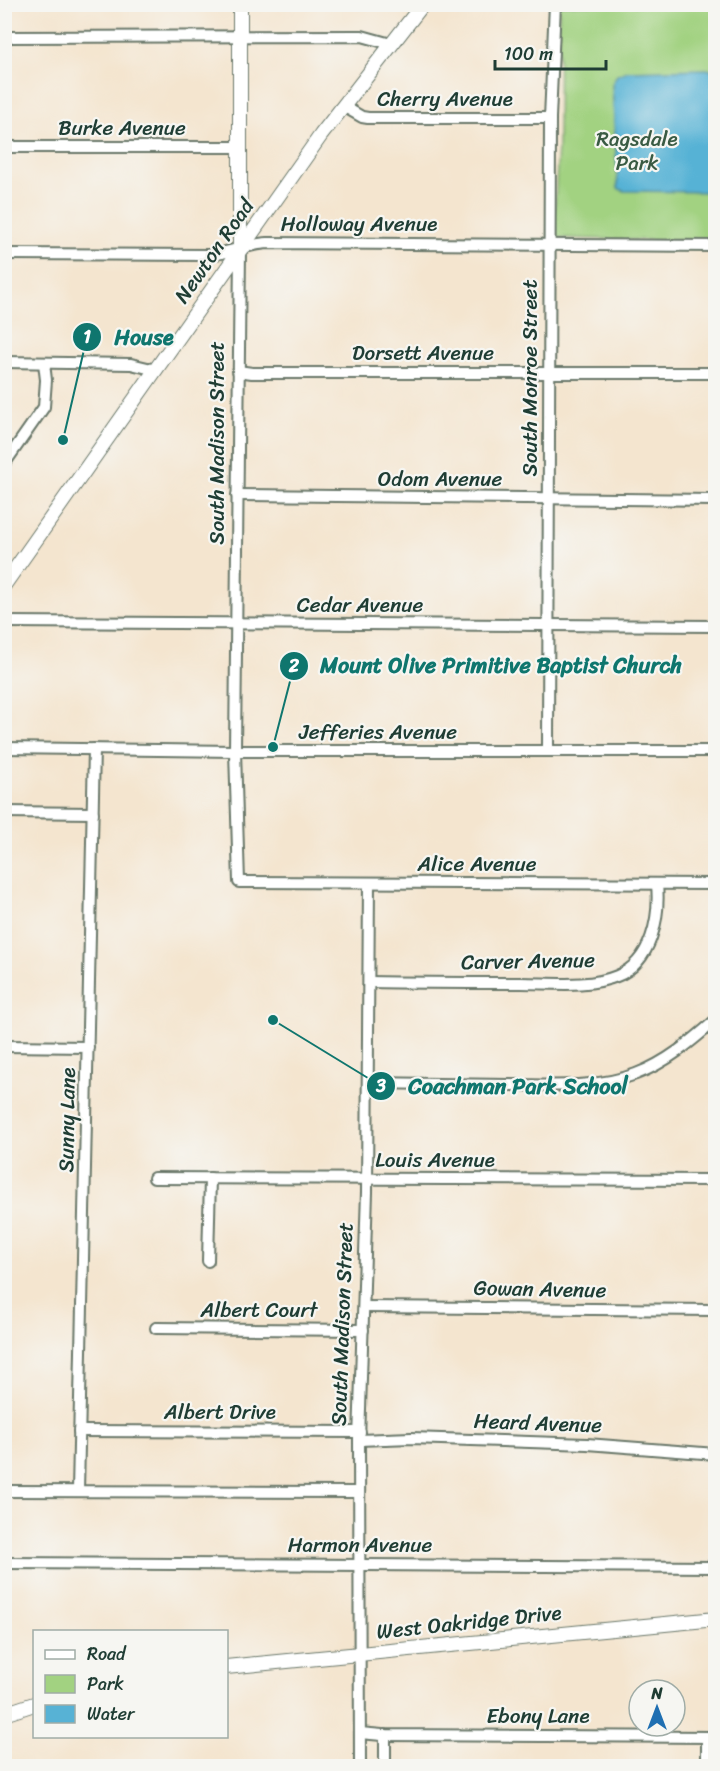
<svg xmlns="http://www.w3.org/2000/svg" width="720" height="1771" font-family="Sriracha,sans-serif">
  <rect width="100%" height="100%" fill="#f6f6f2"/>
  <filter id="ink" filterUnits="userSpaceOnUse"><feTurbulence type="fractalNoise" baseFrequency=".0167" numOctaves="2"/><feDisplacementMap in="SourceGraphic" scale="12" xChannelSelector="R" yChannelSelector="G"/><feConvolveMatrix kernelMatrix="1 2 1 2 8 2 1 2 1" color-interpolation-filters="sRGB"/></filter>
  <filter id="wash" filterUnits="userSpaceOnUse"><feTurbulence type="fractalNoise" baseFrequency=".008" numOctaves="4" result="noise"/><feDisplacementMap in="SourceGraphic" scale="24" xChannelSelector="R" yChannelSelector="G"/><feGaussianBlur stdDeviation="1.35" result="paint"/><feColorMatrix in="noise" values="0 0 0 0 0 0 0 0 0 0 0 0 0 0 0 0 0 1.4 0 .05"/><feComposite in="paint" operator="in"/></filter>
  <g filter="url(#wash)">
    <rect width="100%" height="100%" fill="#f4e5cf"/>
    <path fill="#a2d281" stroke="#60885a" stroke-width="1.5" d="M 559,5 L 715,5 L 715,242 L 557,238 L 554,222 L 558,146 Z"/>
    <path fill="#57b2d5" stroke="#3b7884" stroke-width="1.5" d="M 707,69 L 715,71 L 715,192 L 623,191 L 618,188 L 612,84 L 617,75 L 627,71 Z"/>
  </g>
  <g filter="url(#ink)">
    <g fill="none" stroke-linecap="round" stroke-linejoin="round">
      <defs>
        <g id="minor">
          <path d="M 4,37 L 362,36 L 391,44"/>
          <path d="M 343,106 L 362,117 L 368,118 L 550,118"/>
          <path d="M 4,147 L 240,147"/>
          <path d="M 240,249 L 235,751 L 239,882 L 716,884"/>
          <path d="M 4,254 L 210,255 C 230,253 248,244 268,243 L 716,246"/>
          <path d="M 4,362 L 131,364 L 156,370"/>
          <path d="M 238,371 L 252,373 L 716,373"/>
          <path d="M 7,460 L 44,407 L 46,380 L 44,363"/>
          <path d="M 237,495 L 716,500"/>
          <path d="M 4,622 L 716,626"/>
          <path d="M 4,748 L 235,751 L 716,751"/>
          <path d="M 548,751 L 550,118 L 555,4"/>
          <path d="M 4,812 L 93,813"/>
          <path d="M 369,982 C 420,983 470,983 521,983 C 552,983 588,988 617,976 C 652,962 660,917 657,884"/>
          <path d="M 4,1046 L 88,1047"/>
          <path d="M 368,1083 C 415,1084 462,1084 509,1085 C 552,1085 596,1089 636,1074 C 666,1063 692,1041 716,1020"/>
          <path d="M 154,1178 L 716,1180"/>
          <path d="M 208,1261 L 210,1178"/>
          <path d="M 364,1307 L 716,1310"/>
          <path d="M 156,1328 L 363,1330"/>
          <path d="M 79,1431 L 360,1432"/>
          <path d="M 359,1440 L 411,1438 L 587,1444 L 716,1454"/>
          <path d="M 4,1491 L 359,1492"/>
          <path d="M 78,1491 L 94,749"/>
          <path d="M 4,1563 L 716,1567"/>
          <path d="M 360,1733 L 382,1735 L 716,1737"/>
          <path d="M 385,1735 L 385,1766"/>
          <path d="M 707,1737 L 707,1766"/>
          <path d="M 360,1766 L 359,1440 L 367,1192 L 369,883"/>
        </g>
        <g id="major">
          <path d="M 240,4 L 240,248"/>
          <path d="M 4,585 L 321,135 L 423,4"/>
          <path d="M 226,1667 L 716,1619"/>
          <path d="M 4,1714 L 34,1704"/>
        </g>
      </defs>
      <use href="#minor" stroke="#6a786a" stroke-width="14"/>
      <use href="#major" stroke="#6a786a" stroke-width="16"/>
      <use href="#minor" stroke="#fff" stroke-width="10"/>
      <use href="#major" stroke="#fff" stroke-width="14"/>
    </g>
  </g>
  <g text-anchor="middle" stroke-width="4.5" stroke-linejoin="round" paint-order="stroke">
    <g font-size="21" fill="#1f3d34" stroke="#f6f6f2">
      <text x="445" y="106">Cherry Avenue</text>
      <text x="122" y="135">Burke Avenue</text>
      <text x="359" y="231">Holloway Avenue</text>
      <text transform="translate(214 251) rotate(-55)" y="7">Newton Road</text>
      <text x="423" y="360">Dorsett Avenue</text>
      <text transform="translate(530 378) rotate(-90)" y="7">South Monroe Street</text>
      <text transform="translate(217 443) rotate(-90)" y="7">South Madison Street</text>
      <text x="440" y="486">Odom Avenue</text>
      <text x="360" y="612">Cedar Avenue</text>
      <text x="378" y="739">Jefferies Avenue</text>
      <text x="477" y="871">Alice Avenue</text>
      <text transform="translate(528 961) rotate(-1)" y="7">Carver Avenue</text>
      <text transform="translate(67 1120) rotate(-89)" y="7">Sunny Lane</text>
      <text x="435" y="1167">Louis Avenue</text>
      <text transform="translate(540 1289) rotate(1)" y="7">Gowan Avenue</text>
      <text x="259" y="1317">Albert Court</text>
      <text transform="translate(342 1324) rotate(-88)" y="7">South Madison Street</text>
      <text x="220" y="1419">Albert Drive</text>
      <text transform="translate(538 1423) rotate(2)" y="7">Heard Avenue</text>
      <text x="360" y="1552">Harmon Avenue</text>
      <text transform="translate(469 1622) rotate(-6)" y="7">West Oakridge Drive</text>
      <text x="538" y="1723">Ebony Lane</text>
    </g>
    <g font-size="21" fill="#395b43" stroke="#f6f6f2">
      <text x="637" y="146">Ragsdale<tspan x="637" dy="24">Park</tspan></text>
    </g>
  </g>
  <path fill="none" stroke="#0f766e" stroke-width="2" d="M63 440L87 337M273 747L294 666M273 1020L381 1086"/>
  <g fill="#0f766e" stroke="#f6f6f2" stroke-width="2">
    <circle cx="63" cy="440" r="6"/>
    <circle cx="273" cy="747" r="6"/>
    <circle cx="273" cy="1020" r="6"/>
    <circle cx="87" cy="337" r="15"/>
    <circle cx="294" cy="666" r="15"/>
    <circle cx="381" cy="1086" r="15"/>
  </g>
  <g font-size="18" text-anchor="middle" font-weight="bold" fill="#fff">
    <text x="87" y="343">1</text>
    <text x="294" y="672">2</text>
    <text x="381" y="1092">3</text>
  </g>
  <g font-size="22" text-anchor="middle" font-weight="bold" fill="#0f766e" stroke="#f6f6f2" stroke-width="4.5" stroke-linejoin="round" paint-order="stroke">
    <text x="144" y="345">House</text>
    <text x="501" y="673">Mount Olive Primitive Baptist Church</text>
    <text x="518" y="1094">Coachman Park School</text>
  </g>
  <rect width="720" height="1771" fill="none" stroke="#f6f6f2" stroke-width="24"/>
  <rect x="33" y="1630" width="195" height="108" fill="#f6f6f2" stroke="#a0aca6" stroke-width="1.5"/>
  <rect x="45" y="1650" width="30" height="9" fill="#ffffff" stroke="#a0aca6" stroke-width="1.5"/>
  <text x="87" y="1660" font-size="18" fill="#1f3d34">Road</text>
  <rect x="45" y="1675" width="30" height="18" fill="#a2d281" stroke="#a0aca6" stroke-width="1.5"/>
  <text x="87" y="1690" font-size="18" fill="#1f3d34">Park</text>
  <rect x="45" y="1705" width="30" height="18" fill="#57b2d5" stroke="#a0aca6" stroke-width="1.5"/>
  <text x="87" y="1720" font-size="18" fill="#1f3d34">Water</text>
  <g transform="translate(657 1708)"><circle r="28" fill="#f6f6f2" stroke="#a0aca6" stroke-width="1.5"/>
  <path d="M0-4.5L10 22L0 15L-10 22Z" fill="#1f6fb2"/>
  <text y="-9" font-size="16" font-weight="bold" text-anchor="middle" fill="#1f3d34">N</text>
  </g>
  <path d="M495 60v9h111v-9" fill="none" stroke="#1f3d34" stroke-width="3"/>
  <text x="504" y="60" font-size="18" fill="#1f3d34" stroke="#f6f6f2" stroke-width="4.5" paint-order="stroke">100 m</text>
</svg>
